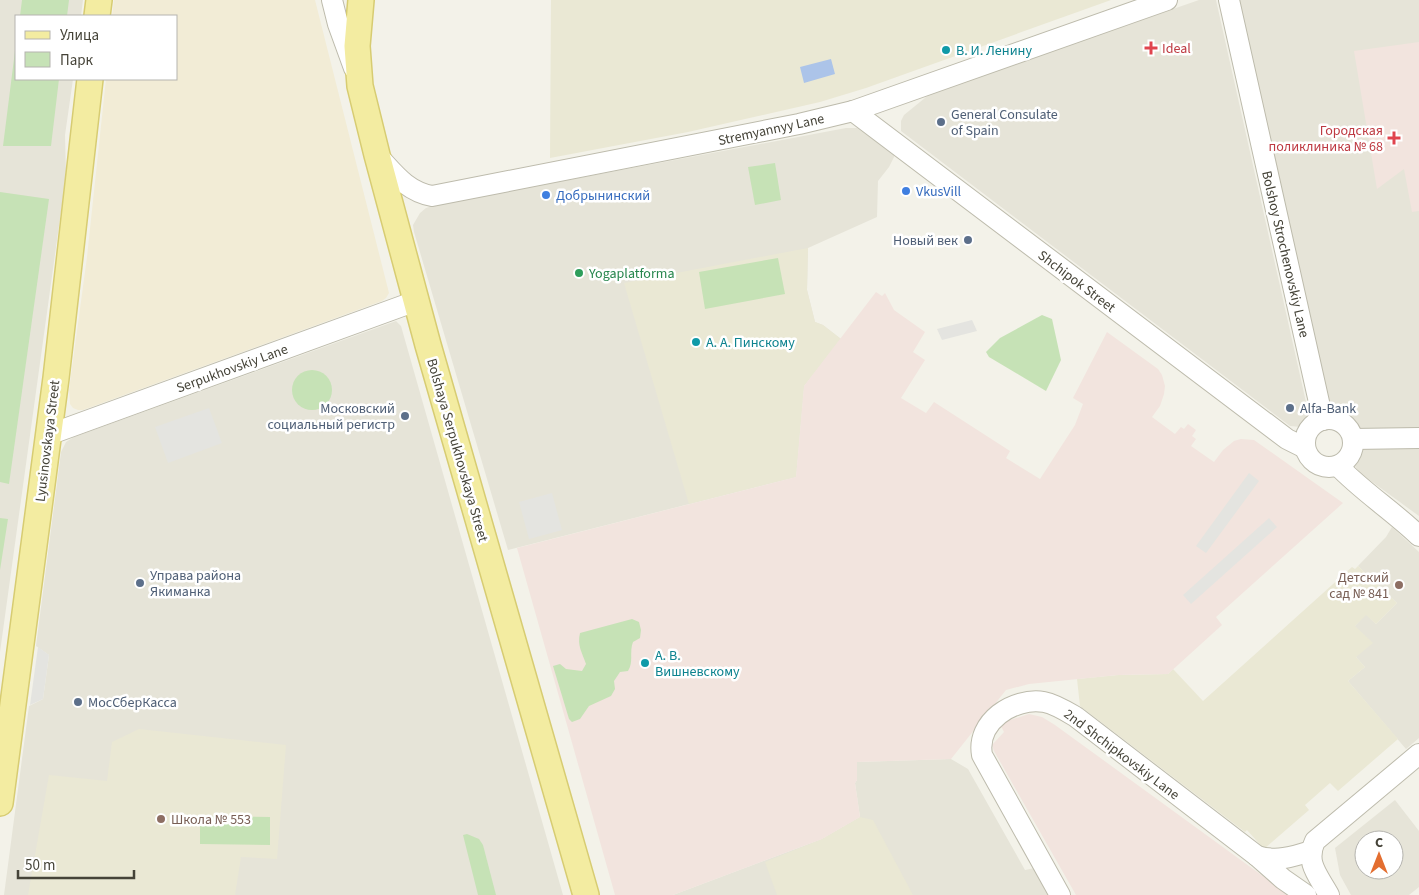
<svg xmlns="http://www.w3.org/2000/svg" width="1419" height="895" font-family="'Source Sans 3',sans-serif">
  <rect width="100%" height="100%" fill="#f3f2e9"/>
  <g fill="#e6e4d8" fill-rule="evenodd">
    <path d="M 0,0 L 83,0 L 81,16 L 16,16 L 16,79 L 73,79 L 65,135 L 66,175 L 0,652 Z"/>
    <path d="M 1199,0 L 1216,0 L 1308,411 L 1310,420 L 1307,424 L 1301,427 L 1290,426 L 901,131 L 901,121 L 904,115 L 931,93 Z"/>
    <path d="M 1237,0 L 1419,0 L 1419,431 L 1358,430 L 1345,417 L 1330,406 Z"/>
    <path d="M 846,128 L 857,128 L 895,155 L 889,167 L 878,181 L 877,217 L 808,248 L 807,290 L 815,322 L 823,325 L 841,339 L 804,386 L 796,477 L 508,550 L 414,232 L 413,225 L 420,213 L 426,208 L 435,205 Z"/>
    <path d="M 396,321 L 401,326 L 563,895 L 4,895 L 29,706 L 43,699 L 49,655 L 36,646 L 61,452 L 66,442 L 74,437 Z"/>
    <path d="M 1419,446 L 1419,516 L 1360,473 L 1355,466 L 1355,462 L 1362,448 Z"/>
    <path d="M 1392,527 L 1419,552 L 1419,738 L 1406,749 L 1348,681 L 1365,667 L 1356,657 L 1355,626 L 1366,614 L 1376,624 L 1397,603 L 1358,566 L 1386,537 Z"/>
    <path d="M 951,759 L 968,769 L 1025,870 L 1035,868 L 1051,895 L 673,895 L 822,839 L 860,817 L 855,783 L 857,780 L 857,762 Z"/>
    <path d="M 1395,800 L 1419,831 L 1419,887 L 1409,895 L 1351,895 L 1340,875 L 1335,848 ZM 1364,840 L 1394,840 L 1394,870 L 1364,870 Z"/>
  </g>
  <path fill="#f2ecd6" d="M 114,0 L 315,0 L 389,293 L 386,298 L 382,301 L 83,410 L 78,410 L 73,408 L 70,404 L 69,390 L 87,257 L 106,79 L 176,79 L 176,16 L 112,16 Z"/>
  <g fill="#eae8d4">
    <path d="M 551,0 L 1111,0 L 866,88 L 820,102 L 688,132 L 550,158 Z"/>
    <path d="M 808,248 L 807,290 L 815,322 L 823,325 L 841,339 L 804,386 L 796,477 L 689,504 L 624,283 Z"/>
    <path d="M 1358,566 L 1397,603 L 1376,624 L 1366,615 L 1355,626 L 1373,643 L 1356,657 L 1365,667 L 1348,681 L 1398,739 L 1338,791 L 1330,783 L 1305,805 L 1309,810 L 1264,849 L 1247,830 L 1245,832 L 1080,706 L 1077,679 L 1118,675 L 1168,674 L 1173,669 L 1203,701 L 1352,567 L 1355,569 Z"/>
    <path d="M 139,729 L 286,745 L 277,859 L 241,857 L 235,895 L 28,895 L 49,775 L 107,781 L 112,742 Z"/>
    <path d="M 860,817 L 873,820 L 913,895 L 777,895 L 765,862 L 822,839 Z"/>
  </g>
  <g fill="#f2e4de">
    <path d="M 1419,42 L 1419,211 L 1412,212 L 1404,169 L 1377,189 L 1354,51 Z"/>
    <path d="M 876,292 L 882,296 L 885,293 L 894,310 L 925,332 L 913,352 L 925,360 L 901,398 L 926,413 L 934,402 L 1010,451 L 1006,458 L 1040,479 L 1075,425 L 1083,404 L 1073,398 L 1107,332 L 1158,369 L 1162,375 L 1165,386 L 1164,394 L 1160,406 L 1152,417 L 1175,434 L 1181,427 L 1184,429 L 1188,424 L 1196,430 L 1192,436 L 1196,439 L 1191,446 L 1214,462 L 1223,450 L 1234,441 L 1241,439 L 1254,440 L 1343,503 L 1216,617 L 1222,625 L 1168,674 L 1118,675 L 1029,684 L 1006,690 L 951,759 L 857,762 L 857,780 L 855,783 L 860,817 L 822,839 L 673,895 L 615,895 L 517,548 L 796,477 L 804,386 Z"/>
    <path d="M 1029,714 L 1042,717 L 1055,725 L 1289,895 L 1076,895 L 994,751 L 992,745 L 1004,732 L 1001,726 L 1007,721 Z"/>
  </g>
  <g fill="#c6e2b6">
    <path d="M 22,0 L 69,0 L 67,16 L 20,16 Z"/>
    <path d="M 16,43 L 16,79 L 59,79 L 51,146 L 3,146 Z"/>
    <path d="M 775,163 L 781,200 L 755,205 L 748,167 Z"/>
    <path d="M 0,192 L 49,199 L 9,484 L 0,482 Z"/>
    <path d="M 778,258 L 785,294 L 705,309 L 699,272 Z"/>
    <path d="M 1042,315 L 1052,319 L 1061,360 L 1046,391 L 989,357 L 986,352 L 1000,338 Z"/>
    <circle cx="312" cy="390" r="20"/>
    <path d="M 0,518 L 8,519 L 0,570 Z"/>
    <path d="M 632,619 L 639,622 L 641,630 L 640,638 L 633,642 C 629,652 634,662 628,671 L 620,672 L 614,681 L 615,689 L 611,696 L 589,706 L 580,719 L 572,722 L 569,719 L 553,666 L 560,664 L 566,669 L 582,671 L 586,664 C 582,652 577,646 580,633 Z"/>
    <path d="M 200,816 L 270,817 L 270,845 L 200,844 Z"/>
    <path d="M 467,834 L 479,839 L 483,845 L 496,895 L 478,895 L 463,835 Z"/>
  </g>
  <g fill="#e4e4e0">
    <path d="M 972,320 L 977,331 L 942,340 L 937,329 Z"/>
    <path d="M 209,408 L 222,443 L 168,463 L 155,427 Z"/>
    <path d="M 1249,473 L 1259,481 L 1206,553 L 1196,546 Z"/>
    <path d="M 552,493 L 562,530 L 529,539 L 519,502 Z"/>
    <path d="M 1269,518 L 1277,527 L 1191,604 L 1183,595 Z"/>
    <path d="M 38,647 L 49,655 L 43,699 L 30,705 Z"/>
  </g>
  <path fill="#acc4e9" d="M 831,59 L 835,74 L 804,83 L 800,67 Z"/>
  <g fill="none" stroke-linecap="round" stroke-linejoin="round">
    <defs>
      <g id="minor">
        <path d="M 332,0 L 338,24 L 354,68"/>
        <path d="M 1229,0 L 1323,420"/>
        <path d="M 853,111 L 1287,439 L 1305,448"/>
        <path d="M 377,155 C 394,173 406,191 432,196 L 799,124 L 853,111 L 1167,0"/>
        <circle cx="1329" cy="443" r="24"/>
        <path d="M 48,435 L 416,301"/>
        <path d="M 1353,439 L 1419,438"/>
        <path d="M 1338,466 C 1363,492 1393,511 1419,536"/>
        <path d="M 1257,856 C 1276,862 1292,857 1311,851"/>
        <path d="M 1060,895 L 982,755 C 976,722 1013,697 1044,702 C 1055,704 1066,711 1076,717 L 1257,856 L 1283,879 L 1306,895"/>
        <path d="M 1329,895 C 1318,875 1305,863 1315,841 L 1419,754"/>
      </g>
      <g id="major">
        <path d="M 361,0 L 357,46 L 360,86 L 377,155 L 428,345 L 586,895"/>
        <path d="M 97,16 L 99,0"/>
        <path d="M 0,803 L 56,378 L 90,79"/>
      </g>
    </defs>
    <use href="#minor" stroke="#bdbbac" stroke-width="22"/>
    <use href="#major" stroke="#d7cc72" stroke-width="28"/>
    <use href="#minor" stroke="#fff" stroke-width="20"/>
    <use href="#major" stroke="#f3eca1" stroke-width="25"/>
  </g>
  <g fill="#e0444e" stroke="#fff" stroke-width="2">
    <path d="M1148.5 40.5h5v5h5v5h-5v5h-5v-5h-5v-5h5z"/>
    <path d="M1391.5 130.5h5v5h5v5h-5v5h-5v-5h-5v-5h5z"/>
  </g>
  <g fill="#0f9aa8" stroke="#fff" stroke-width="2">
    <circle cx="946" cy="50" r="5"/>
    <circle cx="696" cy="342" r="5"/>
    <circle cx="645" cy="663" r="5"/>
  </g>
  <g fill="#5c6f8a" stroke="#fff" stroke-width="2">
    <circle cx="941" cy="122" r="5"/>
    <circle cx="968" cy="240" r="5"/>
    <circle cx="1290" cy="408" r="5"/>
    <circle cx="405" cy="416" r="5"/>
    <circle cx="140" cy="583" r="5"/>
    <circle cx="78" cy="702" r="5"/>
  </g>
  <g fill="#3f7fe0" stroke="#fff" stroke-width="2">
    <circle cx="906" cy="191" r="5"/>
    <circle cx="546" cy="195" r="5"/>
  </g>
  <circle fill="#2e9e5b" stroke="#fff" stroke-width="2" cx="579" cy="273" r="5"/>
  <g fill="#8d6e63" stroke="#fff" stroke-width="2">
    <circle cx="1399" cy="585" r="5"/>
    <circle cx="161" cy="819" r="5"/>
  </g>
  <g text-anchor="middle" stroke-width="5" stroke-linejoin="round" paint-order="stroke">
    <g font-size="14" fill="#be3a42" stroke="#fff" text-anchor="start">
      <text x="1162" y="53">Ideal</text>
      <text x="1383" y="135" text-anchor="end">Городская<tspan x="1383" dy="16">поликлиника № 68</tspan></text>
    </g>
    <g font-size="14" fill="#0d838f" stroke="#fff" text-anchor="start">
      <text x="956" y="55">В. И. Ленину</text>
      <text x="706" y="347">А. А. Пинскому</text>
      <text x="655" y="660">А. В.<tspan x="655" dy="16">Вишневскому</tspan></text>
    </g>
    <g font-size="14" fill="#4e5e75" stroke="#fff" text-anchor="start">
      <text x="951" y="119">General Consulate<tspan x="951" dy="16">of Spain</tspan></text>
      <text x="958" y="245" text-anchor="end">Новый век</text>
      <text x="395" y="413" text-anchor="end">Московский<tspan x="395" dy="16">социальный регистр</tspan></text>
      <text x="1300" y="413">Alfa-Bank</text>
      <text x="150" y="580">Управа района<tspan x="150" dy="16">Якиманка</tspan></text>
      <text x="88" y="707">МосСберКасса</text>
    </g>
    <g font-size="14" fill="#454338" stroke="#fff">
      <text transform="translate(771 129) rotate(-12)" y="5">Stremyannyy Lane</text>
      <text transform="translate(1286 254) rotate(77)" y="5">Bolshoy Strochenovskiy Lane</text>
      <text transform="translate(1077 281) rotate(37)" y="5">Shchipok Street</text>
      <text transform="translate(232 368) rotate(-20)" y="5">Serpukhovskiy Lane</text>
      <text transform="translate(47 441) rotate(-83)" y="5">Lyusinovskaya Street</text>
      <text transform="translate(458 450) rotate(74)" y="5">Bolshaya Serpukhovskaya Street</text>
      <text transform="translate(1122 754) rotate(37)" y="5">2nd Shchipkovskiy Lane</text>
    </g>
    <g font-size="14" fill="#366cbe" stroke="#fff" text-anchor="start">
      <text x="916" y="196">VkusVill</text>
      <text x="556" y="200">Добрынинский</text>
    </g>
    <g font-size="14" fill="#27864d" stroke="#fff" text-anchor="start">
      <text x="589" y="278">Yogaplatforma</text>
    </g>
    <g font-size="14" fill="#785e54" stroke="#fff" text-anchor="end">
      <text x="1389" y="582">Детский<tspan x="1389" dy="16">сад № 841</tspan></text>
      <text x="171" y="824" text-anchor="start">Школа № 553</text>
    </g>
  </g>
  <rect x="15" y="15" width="162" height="65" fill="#ffffff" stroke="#b5b4af"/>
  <rect x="25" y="31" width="25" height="8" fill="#f3eca1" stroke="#b5b4af"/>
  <text x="60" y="40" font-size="15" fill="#454338">Улица</text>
  <rect x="25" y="52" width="25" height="15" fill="#c6e2b6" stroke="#b5b4af"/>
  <text x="60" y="65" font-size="15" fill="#454338">Парк</text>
  <g transform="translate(1379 855)"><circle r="24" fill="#ffffff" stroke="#b5b4af"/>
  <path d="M0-4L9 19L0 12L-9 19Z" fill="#e36e30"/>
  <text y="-8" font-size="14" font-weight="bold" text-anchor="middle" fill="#454338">С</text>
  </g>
  <path d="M18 870v8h116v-8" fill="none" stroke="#454338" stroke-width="2.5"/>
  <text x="25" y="870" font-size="15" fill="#454338" stroke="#ffffff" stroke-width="4" paint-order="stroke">50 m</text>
</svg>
